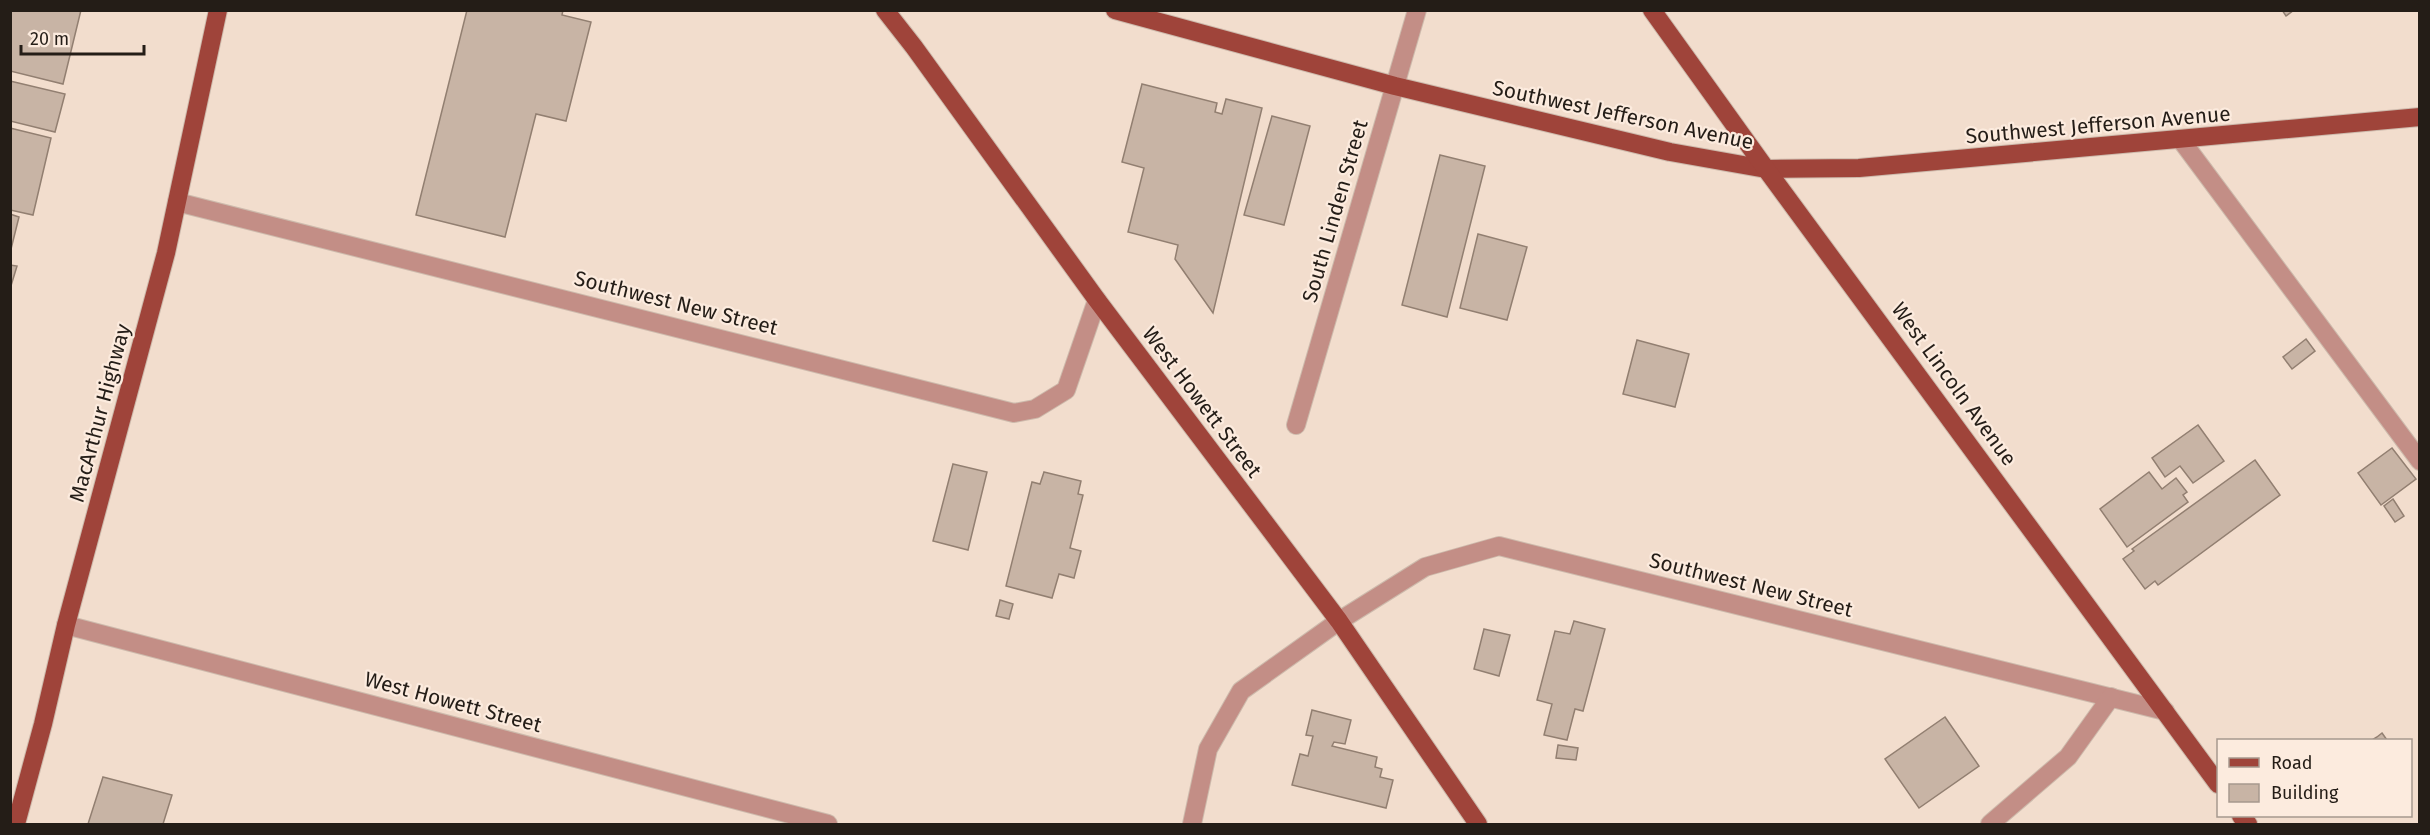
<svg xmlns="http://www.w3.org/2000/svg" width="2430" height="835" font-family="'Fira Sans',sans-serif">
  <rect width="100%" height="100%" fill="#f2ddcd"/>
  <g fill="#c8b4a5" stroke="#927f71" stroke-width="1.5">
    <path d="M 10,10 L 81,10 L 63,84 L 10,71 Z"/>
    <path d="M 467,10 L 563,10 L 562,15 L 591,22 L 566,121 L 536,114 L 505,237 L 416,215 Z"/>
    <path d="M 2282,10 L 2294,10 L 2286,16 Z"/>
    <path d="M 10,81 L 65,94 L 55,132 L 10,121 Z"/>
    <path d="M 1142,84 L 1217,103 L 1215,112 L 1222,114 L 1226,99 L 1262,108 L 1213,313 L 1175,259 L 1178,245 L 1128,232 L 1144,168 L 1122,162 Z"/>
    <path d="M 1272,116 L 1310,126 L 1284,225 L 1244,215 Z"/>
    <path d="M 10,128 L 51,138 L 33,215 L 10,210 Z"/>
    <path d="M 1440,155 L 1485,166 L 1447,317 L 1402,305 Z"/>
    <path d="M 10,214 L 19,217 L 10,253 Z"/>
    <path d="M 1478,234 L 1527,247 L 1507,320 L 1460,308 Z"/>
    <path d="M 10,265 L 17,266 L 10,289 Z"/>
    <path d="M 2306,339 L 2315,351 L 2292,369 L 2283,357 Z"/>
    <path d="M 1637,340 L 1689,354 L 1675,407 L 1623,394 Z"/>
    <path d="M 2198,425 L 2224,461 L 2193,483 L 2180,466 L 2165,477 L 2152,458 Z"/>
    <path d="M 2392,448 L 2416,479 L 2381,505 L 2358,473 Z"/>
    <path d="M 2255,460 L 2280,495 L 2158,585 L 2155,581 L 2145,589 L 2123,559 L 2134,551 L 2132,549 Z"/>
    <path d="M 953,464 L 987,472 L 968,550 L 933,541 Z"/>
    <path d="M 1044,472 L 1081,481 L 1078,494 L 1083,495 L 1070,548 L 1081,551 L 1074,578 L 1059,574 L 1052,598 L 1006,586 L 1032,482 L 1040,484 Z"/>
    <path d="M 2149,472 L 2162,489 L 2176,478 L 2187,492 L 2183,495 L 2188,502 L 2127,547 L 2100,509 Z"/>
    <path d="M 2393,499 L 2404,516 L 2395,522 L 2384,506 Z"/>
    <path d="M 1000,600 L 1013,604 L 1009,619 L 996,616 Z"/>
    <path d="M 1574,621 L 1605,629 L 1583,711 L 1575,709 L 1567,740 L 1544,735 L 1552,704 L 1537,700 L 1555,631 L 1570,634 Z"/>
    <path d="M 1484,629 L 1510,635 L 1499,676 L 1474,669 Z"/>
    <path d="M 1312,710 L 1351,720 L 1345,744 L 1334,742 L 1332,746 L 1377,757 L 1375,767 L 1382,769 L 1380,777 L 1393,780 L 1386,808 L 1292,785 L 1300,754 L 1308,756 L 1313,736 L 1306,735 Z"/>
    <path d="M 1945,717 L 1979,766 L 1919,808 L 1885,759 Z"/>
    <path d="M 2382,733 L 2387,740 L 2372,740 L 2377,737 Z"/>
    <path d="M 1558,745 L 1578,748 L 1576,760 L 1556,758 Z"/>
    <path d="M 103,777 L 172,795 L 163,824 L 88,824 Z"/>
  </g>
  <g fill="none" stroke-linecap="round" stroke-linejoin="round">
    <defs>
      <g id="minor">
        <path d="M 2181,140 L 2420,461"/>
        <path d="M 177,202 L 1014,413 L 1035,409 L 1066,390 L 1097,300"/>
        <path d="M 1296,425 L 1417,10"/>
        <path d="M 66,625 L 828,824"/>
        <path d="M 1192,824 L 1208,749 L 1241,691 L 1339,621 L 1425,567 L 1499,546 L 2165,711"/>
        <path d="M 1990,824 L 2068,757 L 2111,697"/>
      </g>
      <g id="major">
        <path d="M 885,10 L 914,47 L 1097,300 L 1339,621 L 1478,824"/>
        <path d="M 1115,10 L 1395,86 L 1670,152 L 1766,169 L 1859,168 L 2420,117"/>
        <path d="M 1652,10 L 1766,169 L 2218,784"/>
        <path d="M 2241,816 L 2248,824"/>
        <path d="M 16,824 L 43,724 L 66,625 L 166,253 L 218,10"/>
      </g>
    </defs>
    <use href="#minor" stroke="#cdbaac" stroke-width="20"/>
    <use href="#major" stroke="#cdbaac" stroke-width="20"/>
    <use href="#minor" stroke="#c38e86" stroke-width="18"/>
    <use href="#major" stroke="#9f443a" stroke-width="18"/>
  </g>
  <g text-anchor="middle" stroke-width="4.5" stroke-linejoin="round" paint-order="stroke">
    <g font-size="21" fill="#241d17" stroke="#fcebde">
      <text transform="translate(1623 115) rotate(12)" y="7">Southwest Jefferson Avenue</text>
      <text transform="translate(2098 125) rotate(-5)" y="7">Southwest Jefferson Avenue</text>
      <text transform="translate(1335 211) rotate(-74)" y="7">South Linden Street</text>
      <text transform="translate(676 303) rotate(14)" y="7">Southwest New Street</text>
      <text transform="translate(1954 384) rotate(54)" y="7">West Lincoln Avenue</text>
      <text transform="translate(1202 402) rotate(53)" y="7">West Howett Street</text>
      <text transform="translate(100 413) rotate(-75)" y="7">MacArthur Highway</text>
      <text transform="translate(1751 585) rotate(14)" y="7">Southwest New Street</text>
      <text transform="translate(453 702) rotate(15)" y="7">West Howett Street</text>
    </g>
  </g>
  <rect width="2430" height="835" fill="none" stroke="#241d17" stroke-width="24"/>
  <rect x="2217" y="739" width="195" height="78" fill="#fcebde" stroke="#a6998e" stroke-width="1.5"/>
  <rect x="2229" y="758" width="30" height="9" fill="#9f443a" stroke="#a6998e" stroke-width="1.5"/>
  <text x="2271" y="769" font-size="18" fill="#241d17">Road</text>
  <rect x="2229" y="784" width="30" height="18" fill="#c8b4a5" stroke="#a6998e" stroke-width="1.5"/>
  <text x="2271" y="799" font-size="18" fill="#241d17">Building</text>
  <path d="M21 45v9h123v-9" fill="none" stroke="#241d17" stroke-width="3"/>
  <text x="30" y="45" font-size="18" fill="#241d17" stroke="#fcebde" stroke-width="4.5" paint-order="stroke">20 m</text>
</svg>
